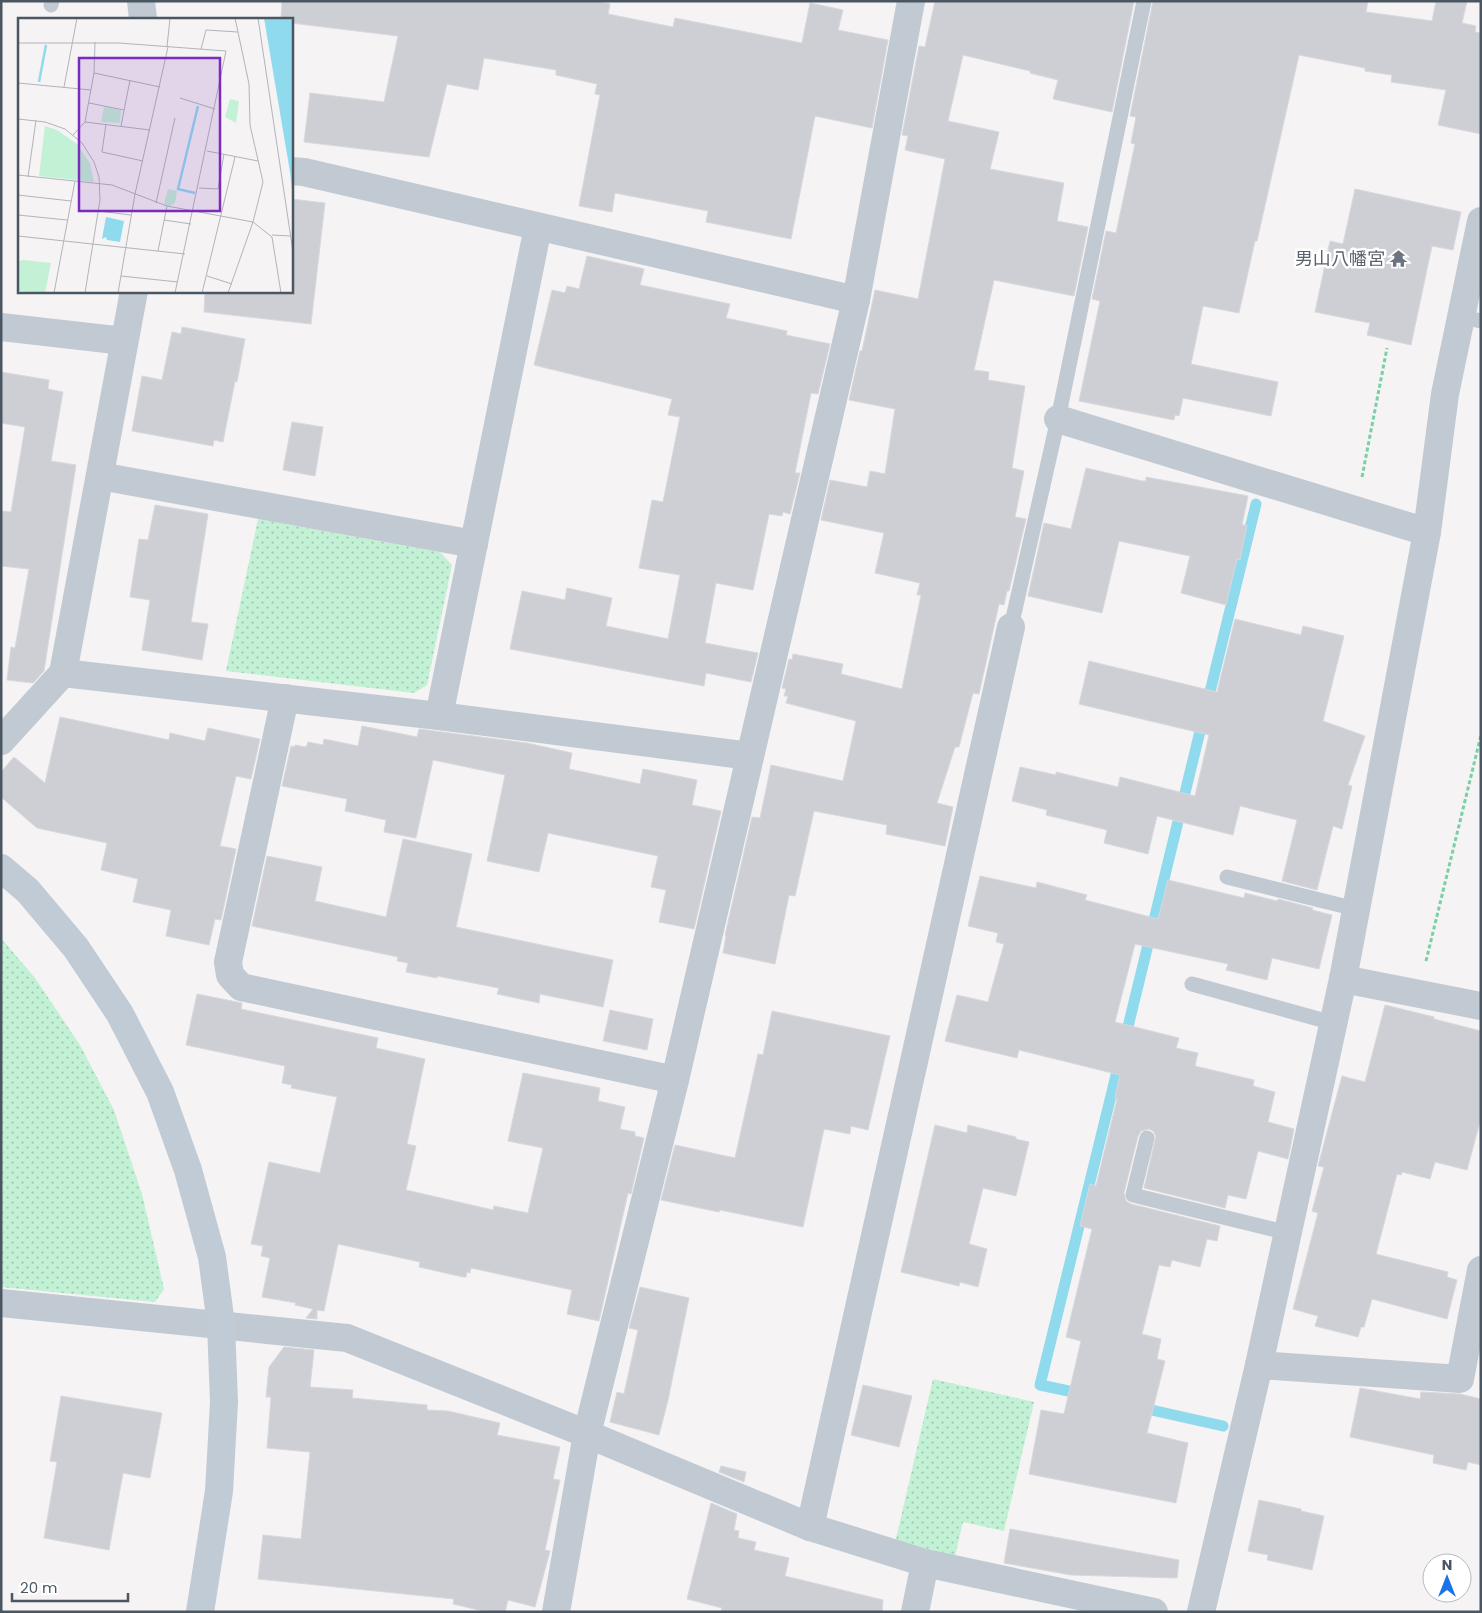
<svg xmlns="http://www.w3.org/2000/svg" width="1482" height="1613" font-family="Poppins,'Noto Sans JP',sans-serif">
  <defs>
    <pattern id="grass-dots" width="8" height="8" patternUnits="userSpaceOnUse" patternTransform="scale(1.25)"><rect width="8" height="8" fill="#c3f1d5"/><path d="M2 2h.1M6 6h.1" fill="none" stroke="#a0c6b0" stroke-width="1.8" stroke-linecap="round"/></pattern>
  </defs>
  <rect width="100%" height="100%" fill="#f5f3f3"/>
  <g fill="url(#grass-dots)">
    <path d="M 258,519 L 440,552 L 452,565 L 427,685 L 414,693 L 226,671 Z"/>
    <path d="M 1,938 L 35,978 L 80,1045 L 114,1110 L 142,1194 L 164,1289 L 155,1302 L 1,1287 Z"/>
    <path d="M 933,1379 L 1034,1402 L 1004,1531 L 963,1522 L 955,1556 L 895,1543 Z"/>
  </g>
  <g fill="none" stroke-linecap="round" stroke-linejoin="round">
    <g stroke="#90daee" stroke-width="11">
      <path d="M 1207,704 L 1256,504"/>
      <path d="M 1125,1039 L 1203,719"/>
      <path d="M 1083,1394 L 1040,1385 L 1120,1059"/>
      <path d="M 1138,1407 L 1223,1426"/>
    </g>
  </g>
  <g fill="#cdcfd5" stroke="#d7d9de">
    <path d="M 282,1 L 594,1 L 610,4 L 608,14 L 673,27 L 675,18 L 802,43 L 810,3 L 843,10 L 838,30 L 888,40 L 872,128 L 815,116 L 791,239 L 706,222 L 708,211 L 615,193 L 612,212 L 579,206 L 600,95 L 595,94 L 597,84 L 556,75 L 556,70 L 484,58 L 478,90 L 447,84 L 429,157 L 304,142 L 310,93 L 384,102 L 398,36 L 291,23 L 291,19 L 281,19 Z"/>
    <path d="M 935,1 L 1134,1 L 1112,112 L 1053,99 L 1058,80 L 1030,73 L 1030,71 L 963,55 L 948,121 L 999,132 L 990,169 L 1064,183 L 1057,221 L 1088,227 L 1074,296 L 994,280 L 974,370 L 989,372 L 988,380 L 1025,386 L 1012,468 L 1024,471 L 1015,517 L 1026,519 L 1009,591 L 1007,591 L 1004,605 L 999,604 L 979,694 L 973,693 L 959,747 L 955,747 L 937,803 L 953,807 L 945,846 L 886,834 L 887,825 L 814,811 L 795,896 L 789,895 L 775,964 L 723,953 L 726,936 L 725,935 L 752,817 L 760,818 L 771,765 L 843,781 L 856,721 L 786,703 L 788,696 L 784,696 L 786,689 L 782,688 L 789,659 L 792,660 L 793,654 L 843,664 L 841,674 L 902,689 L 921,595 L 917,595 L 920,583 L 875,573 L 884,533 L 821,520 L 830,480 L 867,487 L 870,471 L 885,474 L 895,409 L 849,400 L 860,351 L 862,351 L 875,290 L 918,299 L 945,159 L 905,150 L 908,136 L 902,135 L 919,46 L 925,47 Z"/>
    <path d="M 1153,1 L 1368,1 L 1366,12 L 1432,21 L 1436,1 L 1467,1 L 1462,23 L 1476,26 L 1475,32 L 1481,33 L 1481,134 L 1438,125 L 1446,90 L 1391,82 L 1392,75 L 1365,71 L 1365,68 L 1299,55 L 1257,241 L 1255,241 L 1239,313 L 1203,306 L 1191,364 L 1278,382 L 1271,416 L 1183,398 L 1179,416 L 1175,415 L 1174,420 L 1079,401 L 1100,301 L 1092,299 L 1106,231 L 1116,233 L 1135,144 L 1131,143 L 1136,117 L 1130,116 Z"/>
    <path d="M 1355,189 L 1461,212 L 1453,250 L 1432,246 L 1411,345 L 1367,335 L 1370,323 L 1315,312 L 1330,241 L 1343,244 Z"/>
    <path d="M 291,199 L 325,203 L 311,324 L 204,312 L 205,291 L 291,291 Z"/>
    <path d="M 587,256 L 644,269 L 640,285 L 730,304 L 726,318 L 787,331 L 786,335 L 830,344 L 818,394 L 811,393 L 795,473 L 800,473 L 790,514 L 783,512 L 782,516 L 769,514 L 753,590 L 716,583 L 705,643 L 758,653 L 751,682 L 706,673 L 704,686 L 510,649 L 522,591 L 565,600 L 567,588 L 612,598 L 606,626 L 668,639 L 680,575 L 639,568 L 652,500 L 663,502 L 680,417 L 668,415 L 672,399 L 534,365 L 552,290 L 565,293 L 567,286 L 579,289 Z"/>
    <path d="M 182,327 L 245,339 L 237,382 L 235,381 L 223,442 L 214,440 L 213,446 L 132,431 L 142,376 L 162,380 L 172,332 L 181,334 Z"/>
    <path d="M 1,372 L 49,380 L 48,389 L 63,392 L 51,461 L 76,465 L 44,671 L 33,683 L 7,680 L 11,647 L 15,648 L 29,569 L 1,566 L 1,511 L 11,512 L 25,427 L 1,423 Z"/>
    <path d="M 292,422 L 323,427 L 315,476 L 283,470 Z"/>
    <path d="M 1086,468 L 1142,481 L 1146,481 L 1146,477 L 1248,496 L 1242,525 L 1247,525 L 1240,560 L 1237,559 L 1226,605 L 1181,593 L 1190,556 L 1119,541 L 1102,613 L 1028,596 L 1044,523 L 1071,529 Z"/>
    <path d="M 155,505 L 208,514 L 191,622 L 208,624 L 202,660 L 142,650 L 150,600 L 130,597 L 139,539 L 148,540 Z"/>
    <path d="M 1235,619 L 1301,635 L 1303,626 L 1344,636 L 1323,721 L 1365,736 L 1348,785 L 1352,786 L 1342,829 L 1333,826 L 1317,890 L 1282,881 L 1297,820 L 1240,806 L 1233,835 L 1157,816 L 1148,854 L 1104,843 L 1107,830 L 1046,815 L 1047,810 L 1012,801 L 1020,767 L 1056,775 L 1056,772 L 1118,787 L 1120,777 L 1195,796 L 1209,735 L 1079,704 L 1089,661 L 1217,692 Z"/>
    <path d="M 60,717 L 169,740 L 170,733 L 205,741 L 208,728 L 260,739 L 251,779 L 236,776 L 220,846 L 236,849 L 221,920 L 215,919 L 209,945 L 166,936 L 171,910 L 133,902 L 138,879 L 101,870 L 107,843 L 37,828 L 1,797 L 1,772 L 14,757 L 45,783 Z"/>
    <path d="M 362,726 L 417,737 L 419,729 L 527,743 L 572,753 L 569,769 L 640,784 L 643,769 L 697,780 L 692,805 L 721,811 L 694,929 L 659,922 L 666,890 L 651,887 L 658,856 L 548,833 L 539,872 L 487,861 L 505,775 L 433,760 L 416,838 L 384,832 L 386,820 L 345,811 L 347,799 L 282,786 L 291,746 L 295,747 L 295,745 L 306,747 L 308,742 L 323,745 L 324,739 L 358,746 Z"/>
    <path d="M 403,839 L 472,854 L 456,927 L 613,960 L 603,1007 L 540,994 L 539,1003 L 497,994 L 499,988 L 437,976 L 437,978 L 406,972 L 408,963 L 397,961 L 398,957 L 252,926 L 267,856 L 322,867 L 315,901 L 386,917 Z"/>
    <path d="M 980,876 L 1036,888 L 1037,882 L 1087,895 L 1085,900 L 1158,919 L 1168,880 L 1244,898 L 1245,893 L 1277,901 L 1278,899 L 1313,908 L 1312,910 L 1332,915 L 1319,969 L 1272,958 L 1267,980 L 1226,970 L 1228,964 L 1135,944 L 1115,1022 L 1179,1038 L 1176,1048 L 1198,1053 L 1195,1066 L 1254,1080 L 1253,1086 L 1275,1092 L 1268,1122 L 1294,1129 L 1288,1159 L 1258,1151 L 1246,1199 L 1228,1195 L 1225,1208 L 1144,1188 L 1156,1136 L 1153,1131 L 1149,1129 L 1141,1131 L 1138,1136 L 1124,1193 L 1126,1201 L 1131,1204 L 1220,1226 L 1217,1241 L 1207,1239 L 1200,1267 L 1172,1260 L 1170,1267 L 1159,1265 L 1142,1334 L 1161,1339 L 1157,1359 L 1165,1361 L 1147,1433 L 1188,1443 L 1176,1503 L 1029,1474 L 1041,1410 L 1064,1414 L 1081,1341 L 1066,1337 L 1092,1229 L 1080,1226 L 1090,1184 L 1096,1186 L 1117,1099 L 1115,1098 L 1120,1075 L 1019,1050 L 1017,1058 L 945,1041 L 957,995 L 988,1002 L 1004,944 L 996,942 L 998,933 L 968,926 Z"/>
    <path d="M 197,994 L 242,1003 L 241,1009 L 378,1038 L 376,1048 L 425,1059 L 407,1144 L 416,1146 L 406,1190 L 493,1210 L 494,1206 L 528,1213 L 543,1148 L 508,1141 L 523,1073 L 600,1088 L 598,1101 L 625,1107 L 620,1129 L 635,1132 L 635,1136 L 644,1138 L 631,1194 L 628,1193 L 599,1321 L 567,1314 L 572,1290 L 471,1268 L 470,1273 L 467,1272 L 466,1277 L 463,1277 L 419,1267 L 420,1262 L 338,1244 L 324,1311 L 317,1310 L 317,1319 L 306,1318 L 313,1309 L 295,1305 L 296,1303 L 262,1297 L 270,1258 L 261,1256 L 263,1246 L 251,1244 L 269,1162 L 320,1173 L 337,1097 L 291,1088 L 292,1085 L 282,1083 L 285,1066 L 186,1045 Z"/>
    <path d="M 1385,1005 L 1434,1017 L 1434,1019 L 1481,1031 L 1481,1118 L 1467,1170 L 1435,1162 L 1430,1179 L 1402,1172 L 1401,1175 L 1397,1174 L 1376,1254 L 1448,1272 L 1447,1277 L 1457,1280 L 1447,1319 L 1372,1299 L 1364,1327 L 1361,1327 L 1358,1337 L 1315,1326 L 1318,1316 L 1293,1309 L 1318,1213 L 1312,1211 L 1324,1167 L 1318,1166 L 1342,1076 L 1365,1082 Z"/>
    <path d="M 610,1010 L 653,1019 L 647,1050 L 603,1041 Z"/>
    <path d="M 772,1011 L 890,1036 L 868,1130 L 851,1126 L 850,1134 L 824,1129 L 803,1227 L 720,1210 L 719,1212 L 661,1200 L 675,1145 L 735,1158 L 758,1054 L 763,1055 Z"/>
    <path d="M 935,1125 L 967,1133 L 968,1125 L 1016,1137 L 1016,1139 L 1029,1142 L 1016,1196 L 983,1188 L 969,1244 L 987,1249 L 978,1287 L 960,1282 L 959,1286 L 901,1272 Z"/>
    <path d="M 640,1287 L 689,1298 L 668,1400 L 659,1435 L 610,1422 L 617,1392 L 624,1394 L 638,1330 L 629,1328 Z"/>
    <path d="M 284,1347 L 314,1350 L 310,1387 L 353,1390 L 352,1398 L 427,1405 L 427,1410 L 448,1411 L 500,1423 L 497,1435 L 560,1447 L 553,1479 L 560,1480 L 545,1550 L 550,1551 L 535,1607 L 508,1600 L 505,1612 L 487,1612 L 453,1604 L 454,1599 L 258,1579 L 263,1535 L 301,1539 L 310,1452 L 267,1448 L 271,1397 L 266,1397 L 269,1367 Z"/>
    <path d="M 863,1385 L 912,1396 L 899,1447 L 851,1435 Z"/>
    <path d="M 1360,1388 L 1420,1399 L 1421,1392 L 1460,1394 L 1481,1399 L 1481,1465 L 1468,1462 L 1466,1470 L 1433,1463 L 1434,1455 L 1350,1437 Z"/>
    <path d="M 61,1396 L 162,1413 L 150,1478 L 123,1473 L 109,1550 L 44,1538 L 57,1462 L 50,1461 Z"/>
    <path d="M 721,1466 L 746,1472 L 744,1482 L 719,1472 Z"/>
    <path d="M 1259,1500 L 1301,1509 L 1301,1511 L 1324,1516 L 1312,1570 L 1267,1560 L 1268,1555 L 1248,1551 Z"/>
    <path d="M 711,1503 L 737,1514 L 734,1530 L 739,1531 L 738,1538 L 756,1542 L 754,1550 L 789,1558 L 785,1576 L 883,1600 L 882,1612 L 721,1612 L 722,1608 L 687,1599 Z"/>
    <path d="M 1010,1529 L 1179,1560 L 1177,1578 L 1071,1575 L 1004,1563 Z"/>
  </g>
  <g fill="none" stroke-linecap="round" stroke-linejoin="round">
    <g stroke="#7ad0a6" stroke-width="3" stroke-dasharray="4 2.5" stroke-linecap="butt">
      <path d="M 1362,477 L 1387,348"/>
      <path d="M 1426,961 L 1481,735"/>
    </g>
    <g stroke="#c1cad2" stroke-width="15">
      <path d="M 51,5 L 52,1"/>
      <path d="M 1461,317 L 1481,321"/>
      <path d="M 1011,627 L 1058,419 L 1144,1"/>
      <path d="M 1227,877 L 1356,909"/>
      <path d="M 1192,984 L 1333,1023"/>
      <path d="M 1147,1138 L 1133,1195 L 1288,1233"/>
    </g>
    <g stroke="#c1cad2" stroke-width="28">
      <path d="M 141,1 L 143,19"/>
      <path d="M 291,171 L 304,172 L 856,300"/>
      <path d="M 1,327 L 124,341"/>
      <path d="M 1058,419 L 1427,532"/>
      <path d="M 100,476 L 474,544"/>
      <path d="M 63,673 L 439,716 L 750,756"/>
      <path d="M 285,698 L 228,962 L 230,975 L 241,987 L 675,1080"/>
      <path d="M 439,716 L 538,227"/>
      <path d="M 1,741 L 63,673 L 134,291"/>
      <path d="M 1343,979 L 1481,1006"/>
      <path d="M 1,1303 L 347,1338 L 587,1434 L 810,1527 L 925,1563 L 1154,1612"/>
      <path d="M 1259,1365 L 1460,1379 L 1481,1270"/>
      <path d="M 810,1527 L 1011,627"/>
      <path d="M 556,1612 L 587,1434 L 675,1080 L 856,300 L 911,1"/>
      <path d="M 915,1612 L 925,1563"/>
      <path d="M 1201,1612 L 1259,1365 L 1343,979 L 1427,532 L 1445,394 L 1481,221"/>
    </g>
    <path stroke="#c1cbd6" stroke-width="28" d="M 1,868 L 28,891 L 76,948 L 120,1014 L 160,1092 L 188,1170 L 212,1257 L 221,1324 L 224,1402 L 219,1491 L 200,1612"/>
  </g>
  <defs>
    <symbol id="temple-bare" viewBox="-9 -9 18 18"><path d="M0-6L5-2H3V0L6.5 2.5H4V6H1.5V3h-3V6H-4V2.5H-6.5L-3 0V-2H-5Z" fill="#6b7280" stroke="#fff" stroke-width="2.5" paint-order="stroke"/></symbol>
  </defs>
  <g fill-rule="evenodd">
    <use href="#temple-bare" x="1386" y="246" width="25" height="25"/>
  </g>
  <g text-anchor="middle" stroke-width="5" stroke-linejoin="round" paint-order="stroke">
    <g font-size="18" fill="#5b616d" stroke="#fff" text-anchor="end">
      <text x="1385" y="265">男山八幡宮</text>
    </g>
  </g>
  <g transform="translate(18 18)">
    <rect width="275" height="275" fill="#f5f3f3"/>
    <path d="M 86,89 L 103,92 L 102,105 L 83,104 ZM 27,108 L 39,112 L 59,126 L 72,145 L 76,164 L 21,158 ZM 150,171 L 159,173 L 157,185 L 152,188 L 146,186 Z" fill="#c3f1d5"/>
    <path d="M 212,81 L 221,83 L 218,105 L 207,99 Z" fill="#c3f1d5"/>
    <path d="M 6,242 L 33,245 L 27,275 L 0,273 L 0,243 Z" fill="#c3f1d5"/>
    <path d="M 246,0 L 275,0 L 275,180 L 272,154 ZM 88,199 L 106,203 L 102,224 L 89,222 L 88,219 L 84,221 Z" fill="#90daee"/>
    <path fill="none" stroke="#90daee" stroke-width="2.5" d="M 21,64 L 28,27M 177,175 L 160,171 L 180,88"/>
    <path fill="none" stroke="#b1b4b9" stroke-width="1" d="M 240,0 L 275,234M 0,25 L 101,25 L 208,33 L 157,275M 149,29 L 152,0M 183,31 L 188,12 L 220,14M 76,55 L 142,69M 0,65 L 73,72M 46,69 L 59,0M 162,80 L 197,91M 71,85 L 106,92M 0,101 L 27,104 L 47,111 L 64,125 L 76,144 L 81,159 L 82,182 L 67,275M 67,104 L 132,112M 88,106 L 84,134 L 125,143M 103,108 L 112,62M 55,117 L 67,104 L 76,55 L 77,24M 189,133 L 240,143M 0,157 L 94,167 L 149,188 L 235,204 L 254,219 L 263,275M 10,159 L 18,102M 181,170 L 200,171 L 206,136M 0,177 L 53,183M 138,185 L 157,100M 80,193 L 113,197M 0,197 L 49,202M 146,202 L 173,206M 254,217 L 273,218M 0,218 L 167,236M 140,233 L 149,188M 103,258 L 160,264M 189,258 L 214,266M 36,275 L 57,163M 100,275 L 117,176 L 150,29M 184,275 L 217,139M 210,275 L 235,204 L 245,164 L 232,107 L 231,66 L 217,0"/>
    <path fill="#7b2cbf" fill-opacity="0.15" stroke="#7b2cbf" stroke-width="2.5" d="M 61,40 L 202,40 L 202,193 L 61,193 Z"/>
    <rect width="275" height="275" fill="none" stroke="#4a5661" stroke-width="2.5"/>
  </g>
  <rect width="1482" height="1613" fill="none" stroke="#4a5661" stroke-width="5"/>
  <g transform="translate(1447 1578)"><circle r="24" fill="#ffffff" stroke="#b7bbc0"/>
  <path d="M0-4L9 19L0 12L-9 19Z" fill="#1a73e8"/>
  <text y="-8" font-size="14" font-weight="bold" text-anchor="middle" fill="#4a5661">N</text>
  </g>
  <path d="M12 1593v8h116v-8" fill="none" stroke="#4a5661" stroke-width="2.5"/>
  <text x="20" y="1593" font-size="15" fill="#4a5661" stroke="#ffffff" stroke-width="4" paint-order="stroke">20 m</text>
</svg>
